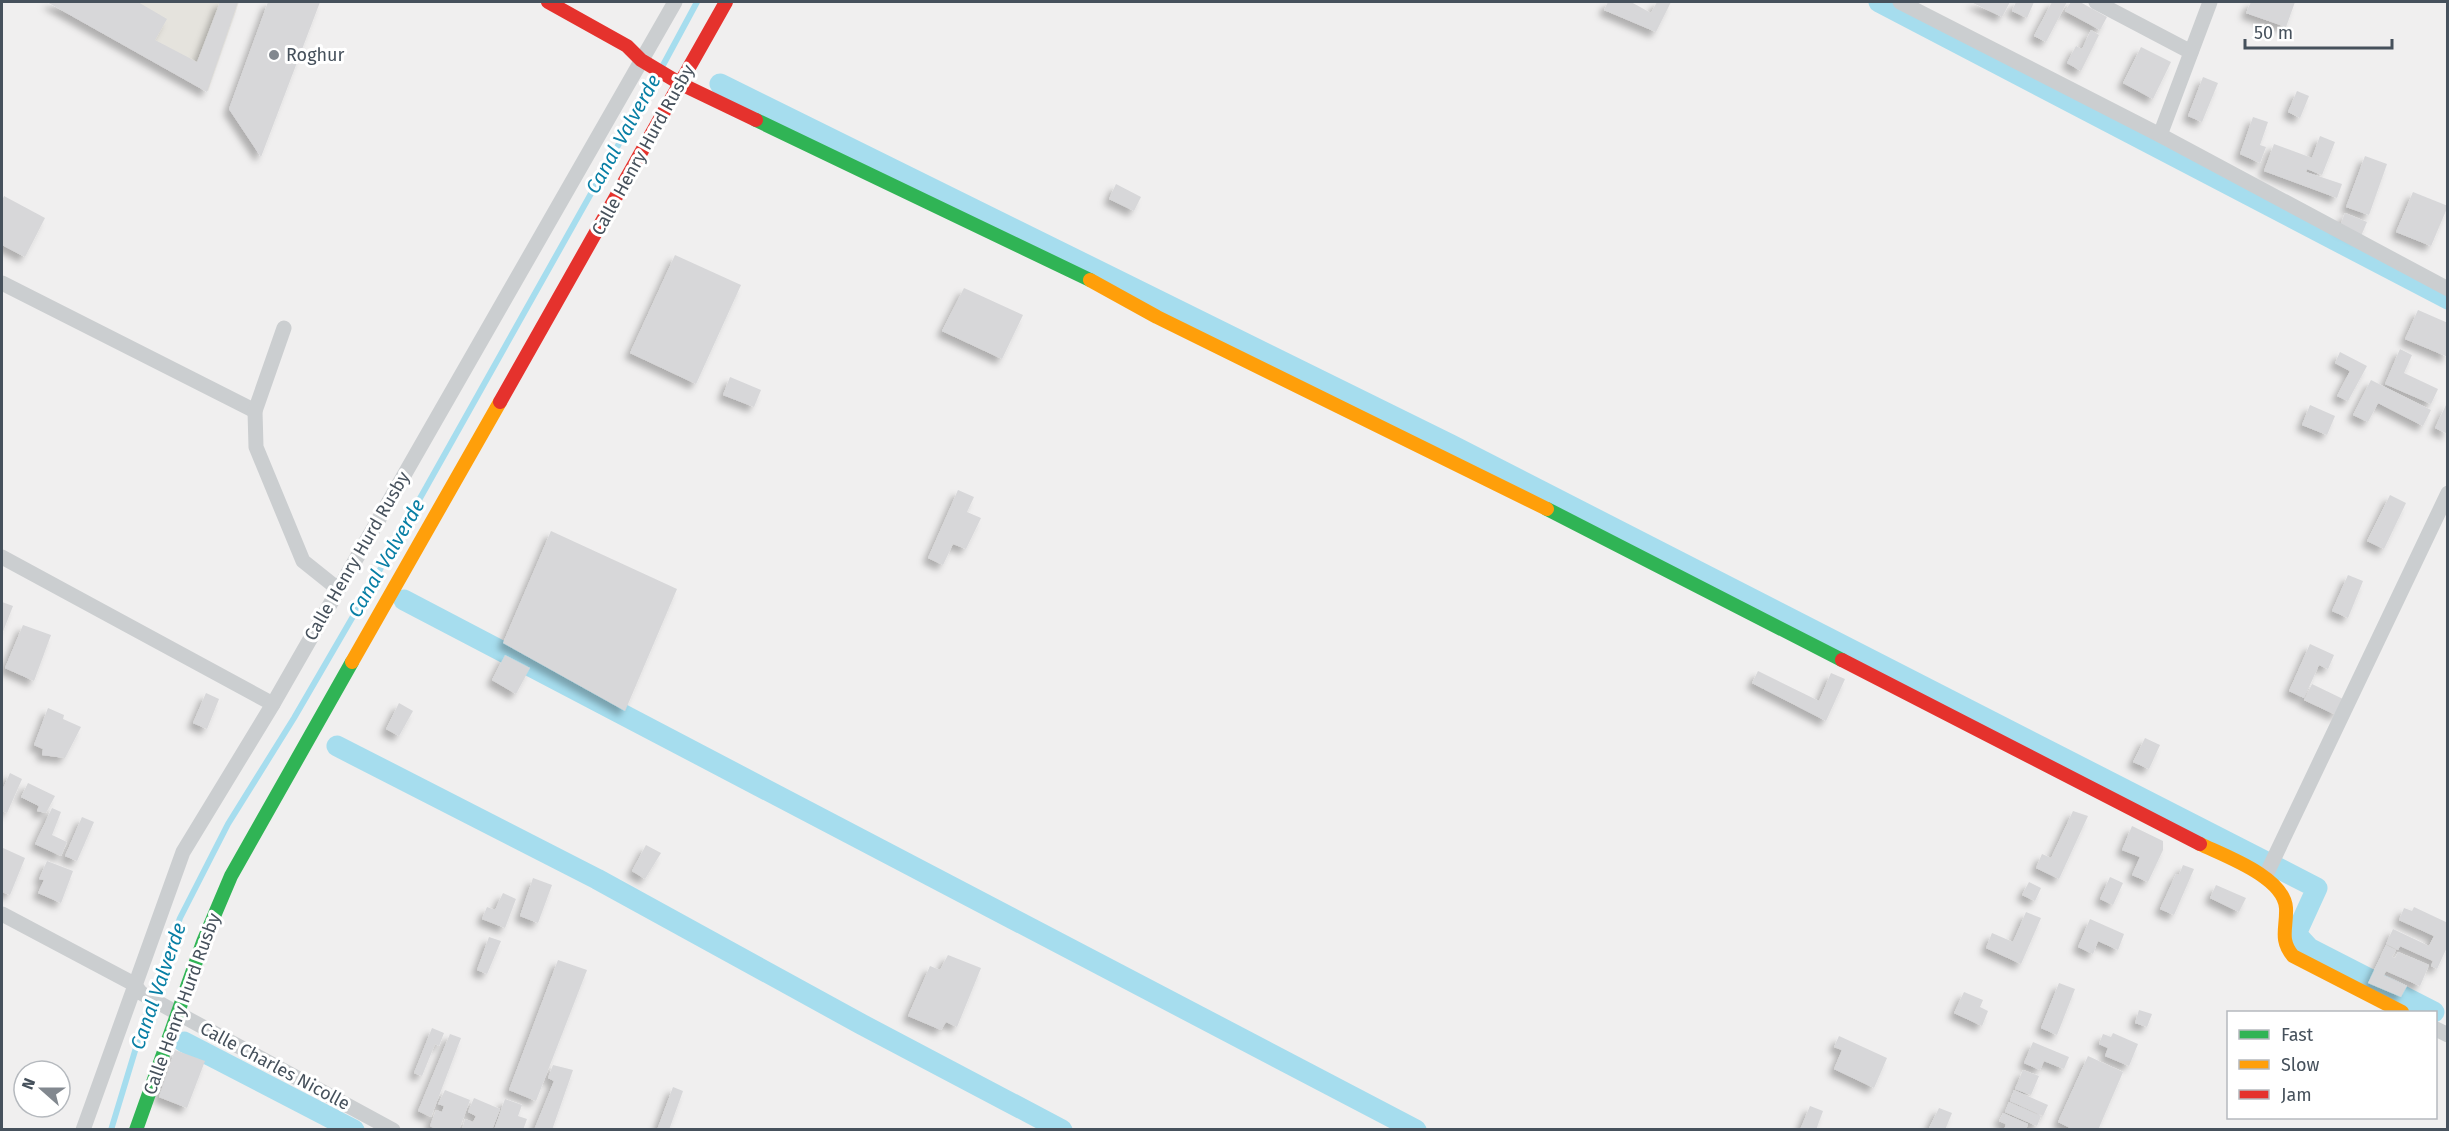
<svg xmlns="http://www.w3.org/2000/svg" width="2449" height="1131" font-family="'Fira Sans',sans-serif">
  <defs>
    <filter id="shadow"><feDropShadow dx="-5.5" dy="5.5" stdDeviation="3" flood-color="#0004"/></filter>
  </defs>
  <rect width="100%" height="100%" fill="#f0efef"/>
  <path fill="#e5e3dd" d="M 50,2 L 239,2 L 208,91 Z"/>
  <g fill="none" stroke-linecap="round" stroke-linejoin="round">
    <g stroke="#a6ddee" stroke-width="6">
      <path d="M 662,67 L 697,2"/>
      <path d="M 111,1130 L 145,1018 L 180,918 L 228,824 L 294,718 L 373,582 L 657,76"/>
    </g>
    <g stroke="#a6ddee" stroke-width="21">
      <path d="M 1879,2 L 2448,299"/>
      <path d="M 720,84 L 1451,445 L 2317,888 L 2296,934 L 2309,948 L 2434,1012"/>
      <path d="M 404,600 L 1416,1130"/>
      <path d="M 337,746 L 597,879 L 861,1024 L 1062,1130"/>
      <path d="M 184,1042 L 354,1130"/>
    </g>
  </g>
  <g fill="#d7d7d9" filter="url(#shadow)">
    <path d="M 47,2 L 138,2 L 167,19 L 155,40 L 197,62 L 220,2 L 238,2 L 207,92 Z"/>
    <path d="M 268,2 L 320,2 L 261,157 L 229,109 Z"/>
    <path d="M 1608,2 L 1631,2 L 1651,13 L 1657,2 L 1671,2 L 1656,32 L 1604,10 Z"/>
    <path d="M 1971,2 L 2010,2 L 2002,17 Z"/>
    <path d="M 2016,2 L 2034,2 L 2027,18 L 2012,11 Z"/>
    <path d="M 2052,2 L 2067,2 L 2046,42 L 2034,36 Z"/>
    <path d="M 2071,2 L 2080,2 L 2107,17 L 2100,30 L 2065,11 Z"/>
    <path d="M 2251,2 L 2273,3 L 2295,2 L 2286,27 L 2246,13 Z"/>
    <path d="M 2091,30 L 2099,35 L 2081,71 L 2067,63 L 2076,46 L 2082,49 Z"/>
    <path d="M 2141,47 L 2171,62 L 2153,99 L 2123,83 Z"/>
    <path d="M 2203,77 L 2218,83 L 2202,122 L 2188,116 Z"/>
    <path d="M 2297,91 L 2309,96 L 2300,118 L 2288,112 Z"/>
    <path d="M 2253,117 L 2268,122 L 2260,145 L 2266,147 L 2260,163 L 2240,154 Z"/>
    <path d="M 2320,136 L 2335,142 L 2322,175 L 2307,169 L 2306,172 L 2342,184 L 2337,198 L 2264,171 L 2274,144 L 2312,158 Z"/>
    <path d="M 2365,156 L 2387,164 L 2369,215 L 2346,207 Z"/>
    <path d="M 1116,184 L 1141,197 L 1134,211 L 1109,199 Z"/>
    <path d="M 2413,192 L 2448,206 L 2431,246 L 2396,232 Z"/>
    <path d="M 4,196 L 45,218 L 25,257 L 2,245 L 2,201 Z"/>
    <path d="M 2345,213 L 2367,222 L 2361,236 L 2340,226 Z"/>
    <path d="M 675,255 L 741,285 L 696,384 L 630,353 Z"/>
    <path d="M 964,288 L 1023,315 L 1002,359 L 942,331 Z"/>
    <path d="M 2418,310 L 2448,323 L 2448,357 L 2405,339 Z"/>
    <path d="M 2400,349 L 2412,355 L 2404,373 L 2438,389 L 2431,404 L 2385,384 Z"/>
    <path d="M 2340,352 L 2367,366 L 2348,401 L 2337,396 L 2350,371 L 2335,363 Z"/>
    <path d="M 730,377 L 761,390 L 754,407 L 723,395 Z"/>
    <path d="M 2371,380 L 2431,410 L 2423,426 L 2378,403 L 2368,422 L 2353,415 Z"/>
    <path d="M 2448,401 L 2448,434 L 2435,428 Z"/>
    <path d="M 2310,405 L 2335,416 L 2327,435 L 2302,425 Z"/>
    <path d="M 958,490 L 974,497 L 967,512 L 981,518 L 966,549 L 953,544 L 943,565 L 928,558 Z"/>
    <path d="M 2390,495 L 2406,503 L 2384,549 L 2367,541 Z"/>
    <path d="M 551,531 L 677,589 L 625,711 L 503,643 Z"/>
    <path d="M 2348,575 L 2363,581 L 2348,618 L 2332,611 Z"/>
    <path d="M 2,602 L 13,606 L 2,634 Z"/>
    <path d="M 23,625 L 51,635 L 34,681 L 5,668 Z"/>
    <path d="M 2310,644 L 2334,655 L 2328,669 L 2319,665 L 2304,698 L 2289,691 Z"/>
    <path d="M 505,655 L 530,668 L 516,694 L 492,680 Z"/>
    <path d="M 1758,671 L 1819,701 L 1831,673 L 1845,679 L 1826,721 L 1752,683 Z"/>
    <path d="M 2312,684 L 2343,699 L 2336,715 L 2304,700 Z"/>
    <path d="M 206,693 L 219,699 L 207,729 L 193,723 Z"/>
    <path d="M 399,703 L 413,711 L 399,736 L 386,729 Z"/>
    <path d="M 48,708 L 64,715 L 63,719 L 81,727 L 65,758 L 42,755 L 43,749 L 34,745 Z"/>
    <path d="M 2145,738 L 2160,745 L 2149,769 L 2133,762 Z"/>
    <path d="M 10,773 L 22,779 L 7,813 L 2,811 L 2,791 Z"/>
    <path d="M 28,783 L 55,796 L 46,813 L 37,811 L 39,806 L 21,797 Z"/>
    <path d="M 52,808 L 61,812 L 52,835 L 67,842 L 61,856 L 35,844 Z"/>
    <path d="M 2073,811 L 2088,816 L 2059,879 L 2036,868 L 2042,854 L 2051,858 Z"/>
    <path d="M 82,817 L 94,822 L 77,861 L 65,856 Z"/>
    <path d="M 2132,826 L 2163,841 L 2163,850 L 2148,882 L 2132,875 L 2140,857 L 2122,850 Z"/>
    <path d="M 646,845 L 661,853 L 645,879 L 632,871 Z"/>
    <path d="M 3,848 L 25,858 L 10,895 L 2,892 Z"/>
    <path d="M 47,861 L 73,871 L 61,903 L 38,893 L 44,880 L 39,879 Z"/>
    <path d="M 2183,865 L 2194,869 L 2174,915 L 2160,909 L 2176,874 L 2179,875 Z"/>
    <path d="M 2110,877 L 2123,883 L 2113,905 L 2100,899 Z"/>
    <path d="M 533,878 L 552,885 L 538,923 L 520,916 Z"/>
    <path d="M 2029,882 L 2041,888 L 2035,901 L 2022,895 Z"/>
    <path d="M 2216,885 L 2246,898 L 2239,912 L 2210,898 Z"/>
    <path d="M 503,893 L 516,899 L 505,928 L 482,919 L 487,907 L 495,910 Z"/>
    <path d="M 2414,907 L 2448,923 L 2448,945 L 2437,969 L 2431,966 L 2433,961 L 2400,946 L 2398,950 L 2386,944 L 2393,929 L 2429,946 L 2434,936 L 2399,920 L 2404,908 L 2412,911 Z"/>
    <path d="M 2026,912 L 2041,918 L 2021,964 L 1986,948 L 1992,933 L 2013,942 Z"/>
    <path d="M 2090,919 L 2124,934 L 2118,950 L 2098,941 L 2093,954 L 2078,947 Z"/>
    <path d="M 489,937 L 501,941 L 487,974 L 477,970 Z"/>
    <path d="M 2386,945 L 2396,950 L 2392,957 L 2395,958 L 2398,952 L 2429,965 L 2420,986 L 2386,971 L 2384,975 L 2407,986 L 2401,997 L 2368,983 Z"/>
    <path d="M 948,955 L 981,968 L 957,1027 L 946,1022 L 941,1030 L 908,1016 L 930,966 L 940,970 Z"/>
    <path d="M 558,960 L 587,970 L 536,1101 L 509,1090 Z"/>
    <path d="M 2059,983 L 2075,989 L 2057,1035 L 2041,1028 Z"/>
    <path d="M 1964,992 L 1983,1000 L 1980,1007 L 1988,1011 L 1982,1026 L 1954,1013 Z"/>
    <path d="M 2139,1010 L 2152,1014 L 2147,1027 L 2135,1023 Z"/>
    <path d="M 432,1028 L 444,1033 L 439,1046 L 435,1044 L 422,1076 L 414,1073 Z"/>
    <path d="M 2113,1033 L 2138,1044 L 2129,1066 L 2105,1056 L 2108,1048 L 2099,1044 L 2103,1034 L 2111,1037 Z"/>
    <path d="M 450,1034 L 461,1038 L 431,1117 L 418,1111 Z"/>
    <path d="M 1839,1036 L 1887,1058 L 1874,1088 L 1834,1069 L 1842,1050 L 1834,1047 Z"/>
    <path d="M 2033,1042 L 2069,1057 L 2064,1069 L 2044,1061 L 2040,1070 L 2024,1063 Z"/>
    <path d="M 175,1050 L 205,1061 L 187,1108 L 159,1097 Z"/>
    <path d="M 2088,1056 L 2123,1072 L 2098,1130 L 2074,1130 L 2058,1122 Z"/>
    <path d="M 553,1065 L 573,1070 L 552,1130 L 534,1130 L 554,1081 L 548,1078 Z"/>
    <path d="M 2023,1070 L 2039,1076 L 2031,1095 L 2015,1089 Z"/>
    <path d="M 673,1087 L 683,1091 L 669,1130 L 657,1130 Z"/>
    <path d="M 445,1090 L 470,1100 L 459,1130 L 437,1130 L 430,1126 L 436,1110 L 442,1112 L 444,1106 L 438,1104 Z"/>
    <path d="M 2014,1090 L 2048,1105 L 2043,1116 L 2010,1101 Z"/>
    <path d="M 474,1098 L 500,1109 L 492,1130 L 462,1130 L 465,1119 L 473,1122 L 476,1116 L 468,1112 Z"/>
    <path d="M 505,1099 L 522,1105 L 518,1116 L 527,1119 L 523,1130 L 494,1130 Z"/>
    <path d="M 2009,1102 L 2041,1116 L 2037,1126 L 2005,1112 Z"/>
    <path d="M 1810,1106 L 1823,1111 L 1816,1130 L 1800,1130 Z"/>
    <path d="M 1939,1108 L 1952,1113 L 1945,1130 L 1928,1130 Z"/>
    <path d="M 2003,1113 L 2028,1124 L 2026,1130 L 2004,1130 L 2006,1124 L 1999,1121 Z"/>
  </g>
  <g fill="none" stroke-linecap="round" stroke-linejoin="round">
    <g stroke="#cbced0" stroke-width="15">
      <path d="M 1900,2 L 2160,135 L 2448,289"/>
      <path d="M 2096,2 L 2191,52"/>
      <path d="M 2160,135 L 2210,2"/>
      <path d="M 2,283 L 255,411"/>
      <path d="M 284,328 L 255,411 L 256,447 L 303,561 L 338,589"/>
      <path d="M 2,557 L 273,704"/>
      <path d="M 2265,877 L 2448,493"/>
      <path d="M 2,914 L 134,984 L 141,993 L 179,1014 L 393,1130"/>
      <path d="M 2436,1029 L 2448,1035"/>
      <path d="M 83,1130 L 183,852 L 273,704 L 675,2"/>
    </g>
    <g stroke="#30b455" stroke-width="14">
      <path d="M 756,120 L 1090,280"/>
      <path d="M 1547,509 L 1842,660"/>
      <path d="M 136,1130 L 203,942 L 231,876 L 352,662"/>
    </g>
    <g stroke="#ff9f0a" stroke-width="14">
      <path d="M 1090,280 L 1157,317 L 1547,509"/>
      <path d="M 352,662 L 500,402"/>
      <path d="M 2200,844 C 2225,856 2284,877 2286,908 C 2287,928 2279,939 2293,956 L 2402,1012"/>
    </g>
    <g stroke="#e5322d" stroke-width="14">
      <path d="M 548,2 L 627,46 L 641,60 L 681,84 L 756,120"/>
      <path d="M 500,402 L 726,2"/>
      <path d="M 1842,660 L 2200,844"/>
    </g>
  </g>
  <circle fill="#82888f" stroke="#fff" stroke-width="2" cx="274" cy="55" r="6"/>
  <g text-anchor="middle" stroke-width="6" stroke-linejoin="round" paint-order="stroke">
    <g font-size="18" fill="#46515c" stroke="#fff" text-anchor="start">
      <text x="286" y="61">Roghur</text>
    </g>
    <g font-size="18" fill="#46515c" stroke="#fff">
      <text transform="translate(643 150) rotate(-61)" y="6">Calle Henry Hurd Rusby</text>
      <text transform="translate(357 556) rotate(-60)" y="6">Calle Henry Hurd Rusby</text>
      <text transform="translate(182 1004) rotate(-70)" y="6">Calle Henry Hurd Rusby</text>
      <text transform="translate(275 1066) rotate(28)" y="6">Calle Charles Nicolle</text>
    </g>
    <g font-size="20" font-style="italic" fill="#087fa5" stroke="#fff">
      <text transform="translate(623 134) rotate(-61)" y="7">Canal Valverde</text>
      <text transform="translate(386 558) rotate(-60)" y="7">Canal Valverde</text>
      <text transform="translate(158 986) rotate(-71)" y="7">Canal Valverde</text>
    </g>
  </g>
  <rect width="2449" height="1131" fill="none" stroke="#46515c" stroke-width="6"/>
  <rect x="2227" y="1011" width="210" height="108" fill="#ffffff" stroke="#b5b9be" stroke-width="1.5"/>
  <rect x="2239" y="1030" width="30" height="9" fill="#30b455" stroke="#b5b9be" stroke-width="1.5"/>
  <text x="2281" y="1041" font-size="18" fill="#46515c">Fast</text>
  <rect x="2239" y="1060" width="30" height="9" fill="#ff9f0a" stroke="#b5b9be" stroke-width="1.5"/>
  <text x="2281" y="1071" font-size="18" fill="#46515c">Slow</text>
  <rect x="2239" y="1090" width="30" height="9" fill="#e5322d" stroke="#b5b9be" stroke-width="1.5"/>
  <text x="2281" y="1101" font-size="18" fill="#46515c">Jam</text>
  <g transform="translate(42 1089) rotate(291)"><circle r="28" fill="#ffffff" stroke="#b5b9be" stroke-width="1.5"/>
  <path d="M0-4.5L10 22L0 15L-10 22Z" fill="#82888f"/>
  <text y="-9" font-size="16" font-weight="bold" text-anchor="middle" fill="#46515c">N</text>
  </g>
  <path d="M2245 39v9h147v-9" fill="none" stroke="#46515c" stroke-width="3"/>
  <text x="2254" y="39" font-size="18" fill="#46515c" stroke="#ffffff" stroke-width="4.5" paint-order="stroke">50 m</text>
</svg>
